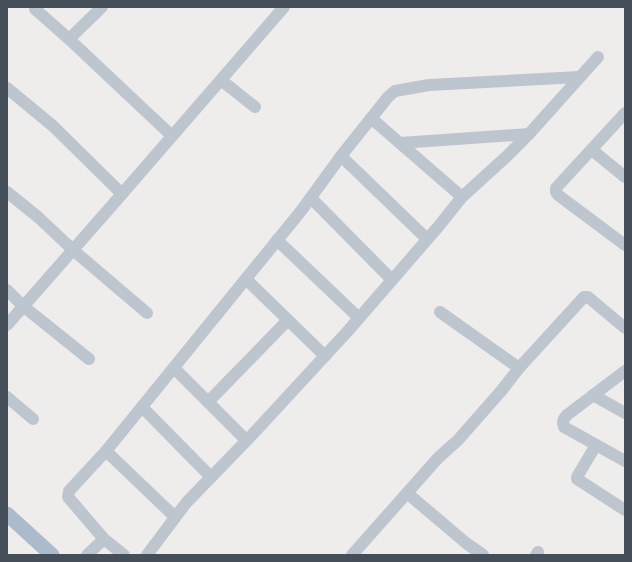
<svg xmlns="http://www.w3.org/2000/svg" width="632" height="562" font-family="'Source Sans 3',sans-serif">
  <rect width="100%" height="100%" fill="#efecec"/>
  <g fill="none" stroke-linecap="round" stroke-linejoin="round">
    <g stroke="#bdc6ce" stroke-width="12">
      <path d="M 35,9 L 69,39 L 172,136"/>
      <path d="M 69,39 L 102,7"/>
      <path d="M 221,80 L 255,107"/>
      <path d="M 7,88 L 53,126 L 122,194"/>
      <path d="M 625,113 L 556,188 L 556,192 L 558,195 L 625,245"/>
      <path d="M 371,118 L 462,197"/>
      <path d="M 400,143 L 529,134"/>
      <path d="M 592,150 L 625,177"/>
      <path d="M 341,156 L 427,239"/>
      <path d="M 7,192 L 38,217 L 73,250 L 147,313"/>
      <path d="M 311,198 L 392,280"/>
      <path d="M 277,240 L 359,318"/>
      <path d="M 246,279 L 325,356"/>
      <path d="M 7,290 L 23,306 L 89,359"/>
      <path d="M 440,312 L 519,368"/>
      <path d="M 7,325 L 108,210 L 284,7"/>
      <path d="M 174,368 L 246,440"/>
      <path d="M 625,371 L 567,415 C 563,419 562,422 564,427 L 625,461"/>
      <path d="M 593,395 L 625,413"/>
      <path d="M 7,397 L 33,419"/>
      <path d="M 208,402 L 288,320"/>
      <path d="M 142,407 L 211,477"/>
      <path d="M 596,445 L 577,477 L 577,479 L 625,510"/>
      <path d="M 106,451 L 175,517"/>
      <path d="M 407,493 L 466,543 L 483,555"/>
      <path d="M 87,555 L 104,539"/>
      <path d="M 124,555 L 104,539 L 68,497 L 69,491 L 106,451 L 301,211 L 341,156 L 388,97 L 395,91 L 429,85 L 579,77"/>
      <path d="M 147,555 L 186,503 L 252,435 L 347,332 L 438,227 L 462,197 L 506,157 L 529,134 L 598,57"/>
      <path d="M 352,555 L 438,458 L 458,440 L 502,390 L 519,368 L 583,298 L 584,297 L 588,297 L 625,328"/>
      <path d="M 536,555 L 538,552"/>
    </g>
    <path stroke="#acbbcb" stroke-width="15" d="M 7,514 L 52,555"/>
  </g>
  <rect width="632" height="562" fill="none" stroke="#454f59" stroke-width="16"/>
</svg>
